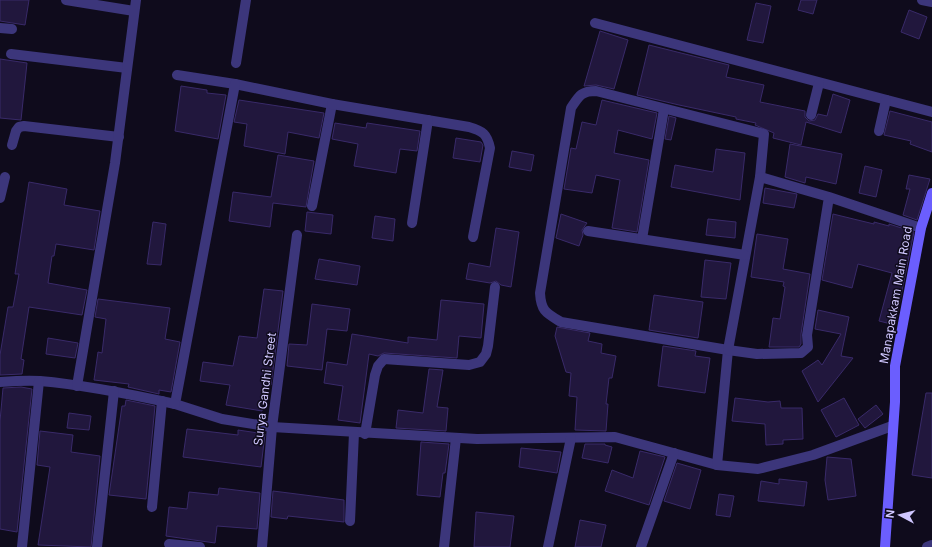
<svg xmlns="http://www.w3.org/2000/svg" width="932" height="547" font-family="Inter,sans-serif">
  <rect width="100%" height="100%" fill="#0f0b1c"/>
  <g fill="#21173d" stroke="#392a69">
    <path d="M 0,0 L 29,0 L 25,25 L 0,21 Z"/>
    <path d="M 801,0 L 817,0 L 813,14 L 798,10 Z"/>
    <path d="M 756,3 L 771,6 L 763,43 L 747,40 Z"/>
    <path d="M 909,10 L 927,17 L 919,39 L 901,32 Z"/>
    <path d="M 600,31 L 628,40 L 614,89 L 596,85 L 584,86 Z"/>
    <path d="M 649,45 L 729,65 L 726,77 L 764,85 L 760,102 L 805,111 L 805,117 L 809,121 L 815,120 L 818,114 L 827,116 L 833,94 L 850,100 L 841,133 L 806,122 L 801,145 L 773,138 L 774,133 L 755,125 L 756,123 L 736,119 L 736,117 L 679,105 L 637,95 Z"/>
    <path d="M 0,59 L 27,63 L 21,120 L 0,118 Z"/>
    <path d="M 181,86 L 207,90 L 207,93 L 226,95 L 218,139 L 175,131 Z"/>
    <path d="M 239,100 L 324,113 L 319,138 L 288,132 L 285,154 L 244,146 L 247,124 L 234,122 Z"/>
    <path d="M 602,100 L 657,113 L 652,139 L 618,130 L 614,153 L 649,160 L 637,232 L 612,228 L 620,180 L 596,175 L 592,193 L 564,189 L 571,148 L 576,149 L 582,122 L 596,125 Z"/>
    <path d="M 890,111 L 932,122 L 932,152 L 910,144 L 911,141 L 884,135 Z"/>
    <path d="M 669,116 L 676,118 L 671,140 L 665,139 Z"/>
    <path d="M 335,123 L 366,128 L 367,123 L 420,131 L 417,151 L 400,149 L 396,173 L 354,166 L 358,144 L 332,139 Z"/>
    <path d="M 456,138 L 481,142 L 483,145 L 480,162 L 453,158 Z"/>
    <path d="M 790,144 L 842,154 L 836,184 L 806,177 L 805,183 L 785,177 Z"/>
    <path d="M 716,149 L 745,153 L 740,200 L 671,187 L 675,165 L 713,172 Z"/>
    <path d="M 512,151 L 534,155 L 531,171 L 509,167 Z"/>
    <path d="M 278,155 L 314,161 L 306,207 L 273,203 L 270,227 L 229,221 L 233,192 L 271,197 Z"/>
    <path d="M 865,166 L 882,170 L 876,197 L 859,193 Z"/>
    <path d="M 909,175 L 930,179 L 917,220 L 903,215 L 910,189 L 906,189 Z"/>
    <path d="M 29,182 L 67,189 L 64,205 L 100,211 L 94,250 L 56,244 L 54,256 L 52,256 L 48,283 L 87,290 L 82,315 L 29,307 L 21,359 L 24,360 L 22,374 L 0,375 L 0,355 L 8,307 L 13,307 L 19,274 L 15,274 Z"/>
    <path d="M 765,188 L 797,194 L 794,208 L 763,203 Z"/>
    <path d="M 307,212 L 333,215 L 331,234 L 305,231 Z"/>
    <path d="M 561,214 L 587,223 L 582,230 L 583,235 L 579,246 L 556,238 Z"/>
    <path d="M 833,214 L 874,224 L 874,222 L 889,226 L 889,224 L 914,232 L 895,325 L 879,321 L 892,273 L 858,264 L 852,288 L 822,280 Z"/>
    <path d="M 375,216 L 395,219 L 393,241 L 372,238 Z"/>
    <path d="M 708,219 L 736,222 L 735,238 L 706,235 Z"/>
    <path d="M 153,222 L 166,224 L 161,265 L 147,264 Z"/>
    <path d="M 496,228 L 519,232 L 511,287 L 501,285 L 496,281 L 490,283 L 466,279 L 469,263 L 490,267 Z"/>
    <path d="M 757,234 L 788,239 L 783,269 L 810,274 L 801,334 L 801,344 L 799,347 L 769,347 L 773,318 L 780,319 L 785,287 L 783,286 L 784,282 L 751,277 Z"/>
    <path d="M 319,259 L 360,266 L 357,285 L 315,279 Z"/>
    <path d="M 705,260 L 731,263 L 726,299 L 701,297 Z"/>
    <path d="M 264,289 L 283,291 L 271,385 L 266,384 L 262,411 L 226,405 L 230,385 L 200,381 L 203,362 L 233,366 L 239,336 L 257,338 Z"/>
    <path d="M 654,295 L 703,302 L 698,338 L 649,330 Z"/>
    <path d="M 98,299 L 170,308 L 165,339 L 180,342 L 171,392 L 159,390 L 159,394 L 128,387 L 129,384 L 94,380 L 98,352 L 102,353 L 106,319 L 95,317 Z"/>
    <path d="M 441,300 L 484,304 L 481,338 L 459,336 L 457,358 L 384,353 L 378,356 L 369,354 L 360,423 L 338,420 L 343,386 L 324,383 L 327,362 L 347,365 L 352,334 L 408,343 L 408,337 L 437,340 Z"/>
    <path d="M 312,304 L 350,309 L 347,331 L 327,329 L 322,370 L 287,366 L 289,344 L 307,345 Z"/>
    <path d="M 818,310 L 849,317 L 841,356 L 853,358 L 818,402 L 802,371 L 818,360 L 822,365 L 841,334 L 815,329 Z"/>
    <path d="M 557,327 L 590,333 L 588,341 L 602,344 L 601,353 L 616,356 L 612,378 L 609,378 L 606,404 L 608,404 L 606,431 L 575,430 L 577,397 L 569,396 L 571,373 L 566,372 L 555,336 Z"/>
    <path d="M 48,338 L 78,343 L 75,358 L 46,354 Z"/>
    <path d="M 663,346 L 696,351 L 695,356 L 710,358 L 705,393 L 658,386 Z"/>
    <path d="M 429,369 L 443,370 L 437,407 L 448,408 L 446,431 L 396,428 L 398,410 L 423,413 Z"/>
    <path d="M 21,387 L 32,389 L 17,532 L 0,529 L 0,421 L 3,388 Z"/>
    <path d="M 926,393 L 932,393 L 932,478 L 912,475 Z"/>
    <path d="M 735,398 L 768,402 L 780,401 L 781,408 L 802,408 L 803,439 L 783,440 L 783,444 L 766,445 L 765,424 L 732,421 Z"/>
    <path d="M 844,398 L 859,425 L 836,437 L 821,410 Z"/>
    <path d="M 126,400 L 155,406 L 146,499 L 109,495 L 122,406 L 125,406 Z"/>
    <path d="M 876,405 L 883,414 L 865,428 L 858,419 Z"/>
    <path d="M 69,413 L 91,416 L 89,430 L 67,428 Z"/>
    <path d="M 187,429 L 238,435 L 238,430 L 265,434 L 261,467 L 183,457 Z"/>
    <path d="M 40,431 L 73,435 L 71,452 L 100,456 L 91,547 L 38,545 L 50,467 L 37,465 Z"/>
    <path d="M 421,442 L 449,444 L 445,473 L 443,473 L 440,497 L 417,495 Z"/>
    <path d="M 585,444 L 605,444 L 605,445 L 612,447 L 608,463 L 582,458 Z"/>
    <path d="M 521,448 L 561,452 L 557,473 L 519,467 Z"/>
    <path d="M 640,451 L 665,457 L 649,505 L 605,491 L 612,470 L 633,478 Z"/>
    <path d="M 827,457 L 851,459 L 856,496 L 828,500 L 825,480 Z"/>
    <path d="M 677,463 L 701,470 L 690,509 L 664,501 Z"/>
    <path d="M 779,479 L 807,482 L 804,506 L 758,501 L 761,481 L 779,484 Z"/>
    <path d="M 219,488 L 260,493 L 257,529 L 217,526 L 215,543 L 166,536 L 169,507 L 187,509 L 189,492 L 218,495 Z"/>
    <path d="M 273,491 L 344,500 L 344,522 L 288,516 L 287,519 L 271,517 Z"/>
    <path d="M 719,494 L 734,496 L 730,517 L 716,515 Z"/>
    <path d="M 476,512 L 514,516 L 510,547 L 474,547 Z"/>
    <path d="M 580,520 L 606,525 L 601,547 L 575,547 Z"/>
  </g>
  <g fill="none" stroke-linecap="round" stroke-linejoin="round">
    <g stroke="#3c367b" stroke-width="10">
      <path d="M 66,0 L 134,11"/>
      <path d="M 922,0 L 932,2"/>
      <path d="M 595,23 L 932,112"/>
      <path d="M 0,28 L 12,29"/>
      <path d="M 11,54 L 127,68"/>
      <path d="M 236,63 L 246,0"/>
      <path d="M 177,75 L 235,84 L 332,104 L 312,206"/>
      <path d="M 235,84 L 175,404 L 222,419 L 272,427 L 477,439 L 615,437 L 717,465"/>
      <path d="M 332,104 L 469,127 C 483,131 487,134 490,148 L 473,237"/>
      <path d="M 811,115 L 819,83"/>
      <path d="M 879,131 L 886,100"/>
      <path d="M 12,145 L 16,131 L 19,127 L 24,126 L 119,137"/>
      <path d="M 760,177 L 764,134 L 596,91 C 581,91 579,96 571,108 L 540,293 C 541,311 546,313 561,322 L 728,350 L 717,465 L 758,469 L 813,455 L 892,426"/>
      <path d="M 829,197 L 807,335 L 808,347 L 801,353 L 757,354 L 728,350 L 760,177 L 829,197 L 921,228"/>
      <path d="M 0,198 L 5,177"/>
      <path d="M 412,223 L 428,120"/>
      <path d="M 588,231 L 745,255"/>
      <path d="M 642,239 L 664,109"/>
      <path d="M 0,382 C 13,381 27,380 40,381 C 86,385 130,394 175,404"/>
      <path d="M 77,386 L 115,163 L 136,0"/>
      <path d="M 365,434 L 375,375 L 378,366 L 384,359 L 469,365 L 480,362 L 486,354 L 488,346 L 495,287"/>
      <path d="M 152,507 L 162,401"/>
      <path d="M 350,521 L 354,433"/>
      <path d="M 169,544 L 200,547"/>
      <path d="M 22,547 L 39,381"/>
      <path d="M 97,547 L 114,391"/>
      <path d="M 262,547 L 272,427 L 297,235"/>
      <path d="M 444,547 L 456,438"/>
      <path d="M 548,547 L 571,438"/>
      <path d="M 641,547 L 674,453"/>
      <path d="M 927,547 L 932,545"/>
    </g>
    <path stroke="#6b5efe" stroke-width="10" d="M 885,547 L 895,402 L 895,366 L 921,228 L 932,193"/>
  </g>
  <g text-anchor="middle" stroke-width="3" stroke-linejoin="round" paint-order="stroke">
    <g font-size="12" fill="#d0c7ff" stroke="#0f0b1c">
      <text transform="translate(896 295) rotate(-80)" y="4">Manapakkam Main Road</text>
      <text transform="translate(265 389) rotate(-83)" y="4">Surya Gandhi Street</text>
    </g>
  </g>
  <g transform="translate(900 515) rotate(277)" stroke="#0f0b1c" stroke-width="3" paint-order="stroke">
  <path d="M0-3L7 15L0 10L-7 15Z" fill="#d0c7ff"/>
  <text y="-6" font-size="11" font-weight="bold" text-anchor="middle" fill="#d0c7ff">N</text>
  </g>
</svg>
